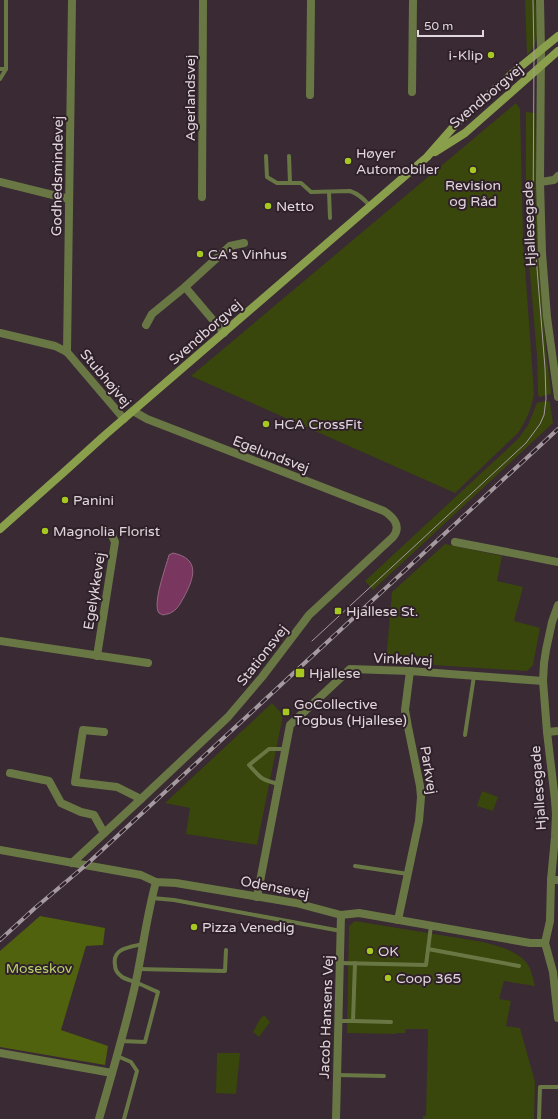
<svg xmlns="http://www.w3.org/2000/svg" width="558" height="1119" font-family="'Varela Round',sans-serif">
  <rect width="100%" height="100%" fill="#392a33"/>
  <g fill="#39460c">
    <path d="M 525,0 L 535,0 C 537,19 543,41 527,55 Z"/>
    <path d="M 516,103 L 520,109 L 523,238 L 534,394 C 531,410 527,419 518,433 L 455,493 L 191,376 Z"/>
    <path d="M 526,112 L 535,113 L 538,247 L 546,350 L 551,392 L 551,394 L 540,397 L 538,395 L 537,356 L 528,250 L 526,215 Z"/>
    <path d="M 548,401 L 550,403 L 553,423 L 373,590 L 365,581 L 518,439 L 528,425 L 537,403 L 540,402 Z"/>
    <path d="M 445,544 L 502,556 L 497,581 L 523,587 L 514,621 L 540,628 L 533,665 L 527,671 L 386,662 L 392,592 Z"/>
    <path d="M 272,703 L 283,715 L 257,845 L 186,834 L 190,808 L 165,803 Z"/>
    <path d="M 482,791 L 498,797 L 493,811 L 477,806 Z"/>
    <path d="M 355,921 L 483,942 C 498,946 516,950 526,962 C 531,968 533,978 535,986 L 504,981 L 499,999 L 511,1001 L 506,1026 L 520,1028 L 535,1082 L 534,1119 L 423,1119 L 423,1116 L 426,1116 L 428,1029 L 406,1029 L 405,1033 L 396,1033 L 396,1034 L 347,1033 L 349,926 Z"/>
    <path d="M 264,1015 L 270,1022 L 259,1037 L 253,1032 L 260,1019 Z"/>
    <path d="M 217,1053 L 240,1053 L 236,1094 L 216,1093 Z"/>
  </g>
  <path fill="#50620e" d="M 40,916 L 105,928 L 103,945 L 86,946 L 61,1030 L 108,1046 L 105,1065 L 0,1047 L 0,951 Z"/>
  <path fill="#79375f" stroke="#986784" d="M 173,553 C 201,559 194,578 184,597 C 181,602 178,609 172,612 C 170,614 166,614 163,615 L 159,613 C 152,604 166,567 169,555 Z"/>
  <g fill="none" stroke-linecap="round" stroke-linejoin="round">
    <g stroke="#697745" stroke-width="4">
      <path d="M 0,69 L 6,69"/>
      <path d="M 0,79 L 6,69 L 6,0"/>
      <path d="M 266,156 L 267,177 L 277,183 L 301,183 L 311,192 L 350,191 C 359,194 364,199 370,206"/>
      <path d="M 289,156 L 290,183"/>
      <path d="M 329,192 L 330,218"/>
      <path d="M 465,735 L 474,676"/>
      <path d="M 279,784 C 261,780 261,778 249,765 L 269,749 L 285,749"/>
      <path d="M 355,866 L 408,874"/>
      <path d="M 152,898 L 174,900 L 341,931"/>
      <path d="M 428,949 L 519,966"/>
      <path d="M 340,963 L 426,965 L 431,926"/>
      <path d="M 138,969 L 225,971 L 226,950"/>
      <path d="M 338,1021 L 353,1021 L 355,963"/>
      <path d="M 353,1021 L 391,1022"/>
      <path d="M 121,1041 L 145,1042 L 158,992 C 150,989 143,985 135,982 C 130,980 124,979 121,976 C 117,973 115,970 115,965 C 112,948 130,947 143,944"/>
      <path d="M 117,1056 L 131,1062 L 137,1071 L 124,1119"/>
      <path d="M 337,1075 L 384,1076"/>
      <path d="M 539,1119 L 540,1087 L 558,1087"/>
    </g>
    <g stroke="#697745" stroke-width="8">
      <path d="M 540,0 L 541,50"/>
      <path d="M 412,92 L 413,0"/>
      <path d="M 310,95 L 311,0"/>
      <path d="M 0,182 L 69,199"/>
      <path d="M 540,182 L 554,180 L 558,176"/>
      <path d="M 202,197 L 203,0"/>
      <path d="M 185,287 L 224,333"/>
      <path d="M 146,325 L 152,314 L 185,287 L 230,246 L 244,243"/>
      <path d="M 0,333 L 55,346 L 67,352 L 124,419"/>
      <path d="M 67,352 L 72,0"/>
      <path d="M 455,542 L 558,562"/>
      <path d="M 0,641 L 148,663"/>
      <path d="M 97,656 L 115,542 L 110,531"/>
      <path d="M 104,732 L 83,730 L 75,782 L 117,787 L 141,799"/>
      <path d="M 547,732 L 558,731"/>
      <path d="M 10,773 L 49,781 L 61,803 L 81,812 L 94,815 L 104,833"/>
      <path d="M 72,863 L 141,799 L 228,717 L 262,677 L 309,615 L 393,537 C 402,526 393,517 384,511 L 147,419 L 133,411"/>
      <path d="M 551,880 L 558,880"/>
      <path d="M 257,897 L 290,725 L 350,669 L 410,671 L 543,681"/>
      <path d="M 398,920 L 419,821 L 421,797 L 420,786 L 408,727 L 405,710 L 410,671"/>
      <path d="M 0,1053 L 112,1073"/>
      <path d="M 99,1119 C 112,1073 126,1027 136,981 C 143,948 147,914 156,882"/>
      <path d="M 336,1119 L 341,915"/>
    </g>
    <g stroke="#697745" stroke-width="8">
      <path d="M 541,50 L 540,182 L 542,253 L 547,317 L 558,397"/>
      <path d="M 558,605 L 552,622 L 546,650 L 544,663 L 543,681 L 547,732 L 555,800 L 556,814 L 555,837 L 551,880 L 550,921 L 545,943 L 553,972 L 558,1018"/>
      <path d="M 0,850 L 141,875 L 156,882 L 176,883 L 296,903 L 341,915 L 359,913 L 530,943 L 545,943"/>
    </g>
    <g stroke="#8a9f4c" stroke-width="8">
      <path d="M 435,152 L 465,133 L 558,51"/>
      <path d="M 0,529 L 63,473 L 105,435 L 427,157 L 456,124 L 514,72 L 558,36"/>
    </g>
    <path stroke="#a59aa0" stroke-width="1" d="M 312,641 L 526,443 L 540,424 L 544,415 L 546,399 L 545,368 L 533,218 L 534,56 L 533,0"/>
    <defs>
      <path id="rail" d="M 0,940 L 35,908 L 86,865 L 558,429"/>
    </defs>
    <use href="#rail" stroke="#a59aa0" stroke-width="4"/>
    <use href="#rail" stroke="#2f2029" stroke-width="2.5" stroke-dasharray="8" stroke-linecap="butt"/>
  </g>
  <g fill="#a6c821" stroke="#2f2029" stroke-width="1.5">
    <circle cx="491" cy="55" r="4"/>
    <circle cx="348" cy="161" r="4"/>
    <circle cx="473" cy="170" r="4"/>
    <circle cx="268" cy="206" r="4"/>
    <circle cx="200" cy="254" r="4"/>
    <circle cx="266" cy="424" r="4"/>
    <circle cx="65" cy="500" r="4"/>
    <circle cx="45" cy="531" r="4"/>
    <rect x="334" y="607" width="8" height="8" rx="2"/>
    <rect x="295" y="668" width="10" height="10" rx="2"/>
    <rect x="282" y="708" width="8" height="8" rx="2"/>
    <circle cx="194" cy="927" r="4"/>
    <circle cx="370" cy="951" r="4"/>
    <circle cx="388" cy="978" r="4"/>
  </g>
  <g text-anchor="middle" stroke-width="4" stroke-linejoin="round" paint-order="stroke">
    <g font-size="14" fill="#e0d6db" stroke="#2f2029" text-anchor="start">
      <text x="483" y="60" text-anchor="end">i-Klip</text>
      <text x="356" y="158">Høyer<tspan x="356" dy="16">Automobiler</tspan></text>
      <text x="473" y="190" text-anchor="middle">Revision<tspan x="473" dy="16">og Råd</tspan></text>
      <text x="276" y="211">Netto</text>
      <text x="208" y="259">CA's Vinhus</text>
      <text x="274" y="429">HCA CrossFit</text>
      <text x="73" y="505">Panini</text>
      <text x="53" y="536">Magnolia Florist</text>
      <text x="346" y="616">Hjallese St.</text>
      <text x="309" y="678">Hjallese</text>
      <text x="294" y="709">GoCollective<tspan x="294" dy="16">Togbus (Hjallese)</tspan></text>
      <text x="202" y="932">Pizza Venedig</text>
      <text x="378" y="956">OK</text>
      <text x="396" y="983">Coop 365</text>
    </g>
    <g font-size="14" fill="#e0d6db" stroke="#2f2029">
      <text transform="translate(486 96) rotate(-40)" y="5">Svendborgvej</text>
      <text transform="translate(190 98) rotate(-90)" y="5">Agerlandsvej</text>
      <text transform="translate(57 176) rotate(-89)" y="5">Godhedsmindevej</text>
      <text transform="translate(529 224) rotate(-92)" y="5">Hjallesegade</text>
      <text transform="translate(205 332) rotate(-41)" y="5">Svendborgvej</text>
      <text transform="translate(106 378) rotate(50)" y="5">Stubhøjvej</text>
      <text transform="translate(271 454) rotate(21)" y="5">Egelundsvej</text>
      <text transform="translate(94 591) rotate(-81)" y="5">Egelykkevej</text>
      <text transform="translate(262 655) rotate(-52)" y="5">Stationsvej</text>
      <text transform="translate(403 659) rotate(3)" y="5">Vinkelvej</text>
      <text transform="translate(429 770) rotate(81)" y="5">Parkvej</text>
      <text transform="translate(538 788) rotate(-94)" y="5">Hjallesegade</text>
      <text transform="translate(275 887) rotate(11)" y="5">Odensevej</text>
      <text transform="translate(326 1017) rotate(-88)" y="5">Jacob Hansens Vej</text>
    </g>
    <g font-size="14" fill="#b6d168" stroke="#2f2029">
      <text x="39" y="973">Moseskov</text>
    </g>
  </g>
  <path d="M418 30v6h65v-6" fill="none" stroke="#e0d6db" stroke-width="2"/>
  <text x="424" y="30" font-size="12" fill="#e0d6db" stroke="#2f2029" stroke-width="3" paint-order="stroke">50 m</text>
</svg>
